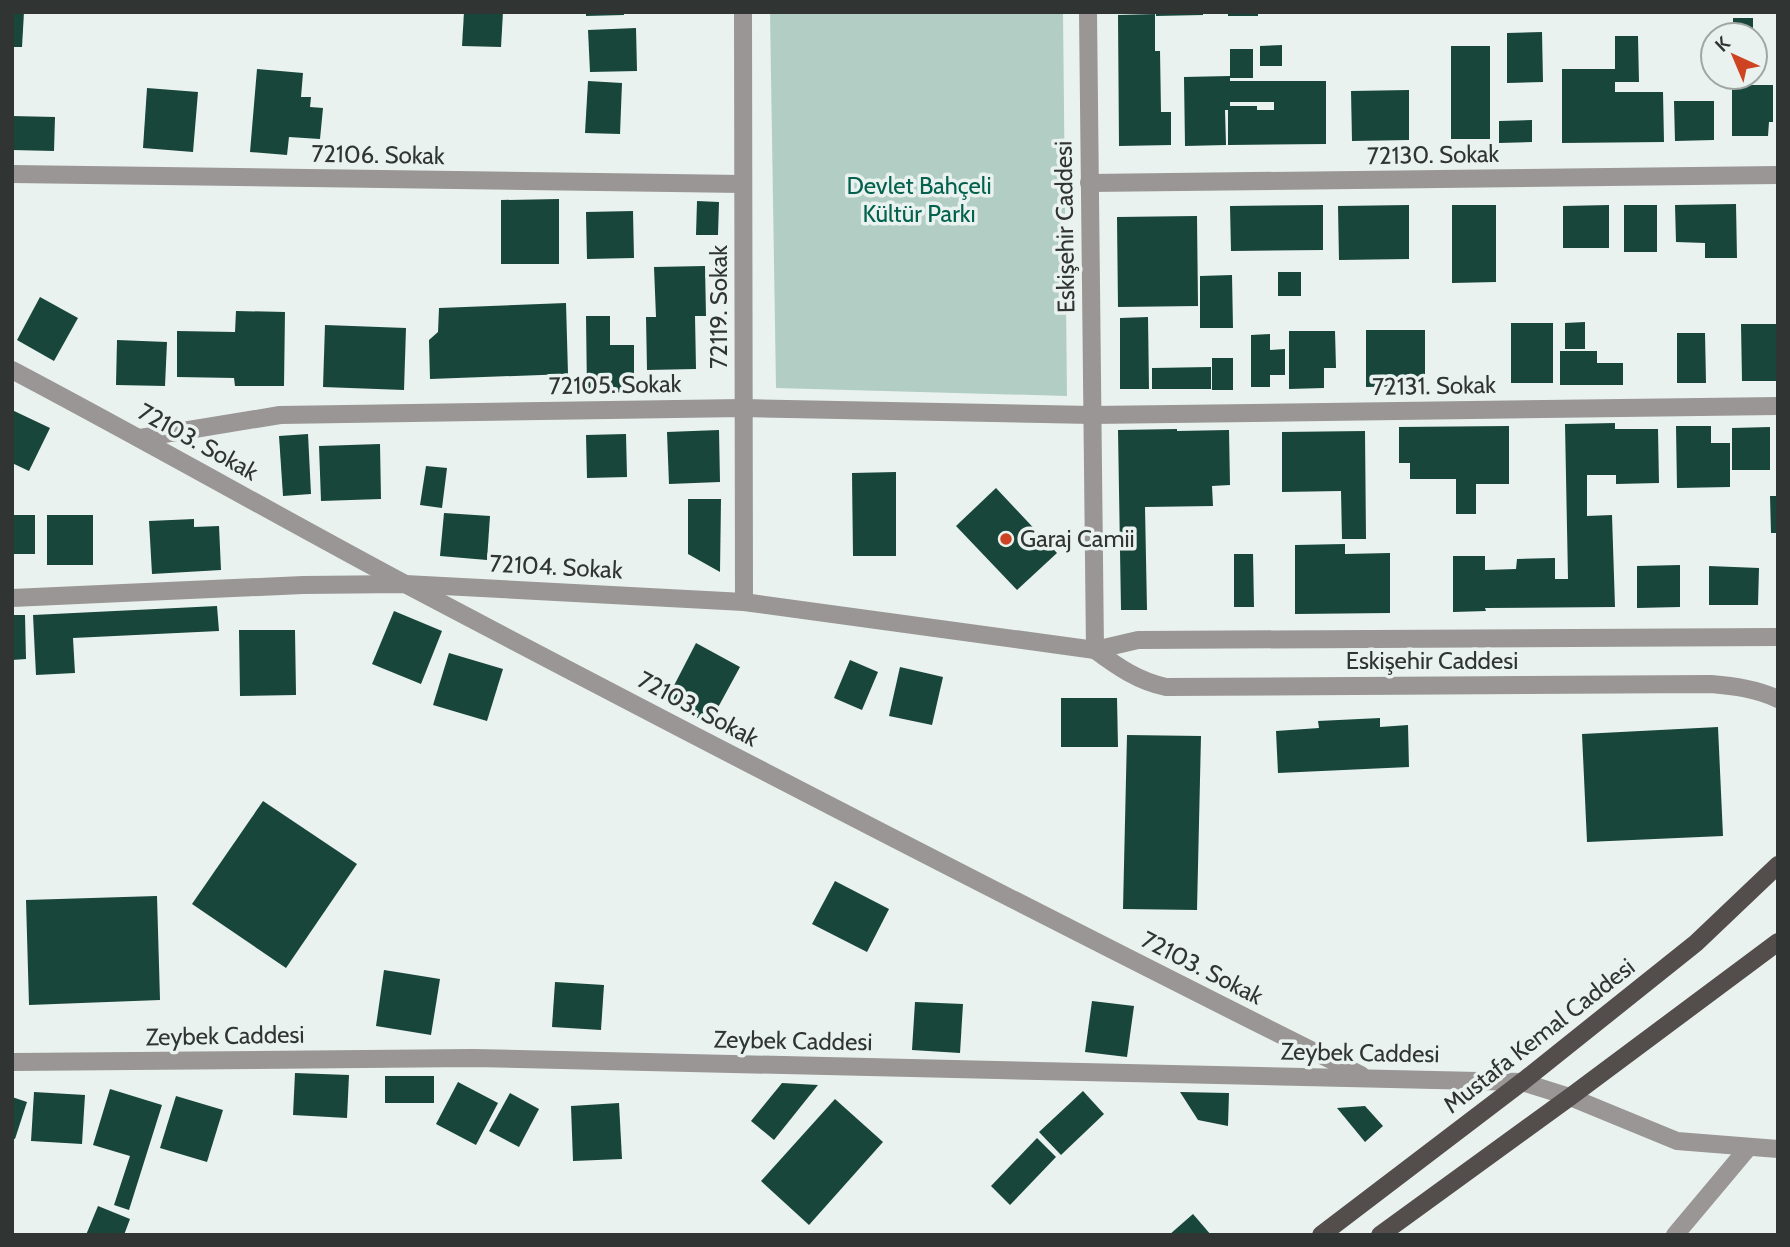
<svg xmlns="http://www.w3.org/2000/svg" width="1790" height="1247" font-family="Cabin,sans-serif">
  <rect width="100%" height="100%" fill="#e9f2ef"/>
  <path fill="#b2cec4" d="M 770,12 L 1063,12 L 1067,396 L 776,388 Z"/>
  <g fill="#19463a" fill-rule="evenodd">
    <path d="M 12,12 L 24,12 L 22,47 L 12,47 Z"/>
    <path d="M 464,12 L 503,12 L 501,47 L 462,46 Z"/>
    <path d="M 586,12 L 624,12 L 624,15 L 586,16 Z"/>
    <path d="M 1156,12 L 1203,12 L 1203,15 L 1156,16 Z"/>
    <rect x="1228" y="12" width="30" height="4"/>
    <path d="M 1155,14 L 1155,51 L 1160,51 L 1161,112 L 1171,112 L 1171,145 L 1119,146 L 1118,15 Z"/>
    <rect x="1733" y="18" width="20" height="17"/>
    <path d="M 636,28 L 637,71 L 590,72 L 588,30 Z"/>
    <path d="M 1542,32 L 1543,82 L 1507,83 L 1507,33 Z"/>
    <path d="M 1615,36 L 1638,36 L 1639,82 L 1615,82 L 1615,92 L 1663,92 L 1664,142 L 1562,143 L 1562,69 L 1615,69 Z"/>
    <path d="M 1282,45 L 1282,66 L 1260,66 L 1260,46 Z"/>
    <rect x="1451" y="46" width="39" height="93"/>
    <rect x="1230" y="49" width="23" height="29"/>
    <path d="M 257,69 L 303,73 L 301,97 L 311,97 L 310,107 L 323,108 L 320,139 L 289,137 L 287,155 L 250,152 Z"/>
    <path d="M 1230,76 L 1230,81 L 1326,81 L 1326,144 L 1228,145 L 1228,110 L 1225,110 L 1226,145 L 1185,146 L 1184,77 ZM 1230,102 L 1274,102 L 1274,110 L 1257,110 L 1257,106 L 1230,106 Z"/>
    <path d="M 588,81 L 622,83 L 620,134 L 585,133 Z"/>
    <path d="M 1732,85 L 1773,85 L 1773,122 L 1769,122 L 1768,136 L 1732,136 Z"/>
    <path d="M 147,88 L 198,92 L 193,152 L 143,148 Z"/>
    <path d="M 1409,90 L 1409,140 L 1352,141 L 1351,91 Z"/>
    <path d="M 1674,101 L 1714,101 L 1714,140 L 1675,141 Z"/>
    <path d="M 12,116 L 55,117 L 54,151 L 12,150 Z"/>
    <path d="M 1532,120 L 1532,142 L 1499,143 L 1499,121 Z"/>
    <path d="M 559,199 L 559,264 L 501,264 L 501,200 Z"/>
    <path d="M 697,201 L 719,202 L 718,235 L 696,235 Z"/>
    <path d="M 1736,204 L 1737,258 L 1705,258 L 1705,243 L 1676,242 L 1675,205 Z"/>
    <path d="M 1323,205 L 1323,250 L 1231,251 L 1230,206 Z"/>
    <path d="M 1409,205 L 1409,259 L 1339,260 L 1338,206 Z"/>
    <path d="M 1452,205 L 1496,205 L 1496,282 L 1452,283 Z"/>
    <path d="M 1609,205 L 1609,248 L 1563,248 L 1563,206 Z"/>
    <rect x="1624" y="205" width="33" height="47"/>
    <path d="M 633,211 L 634,258 L 587,259 L 586,212 Z"/>
    <path d="M 1197,216 L 1198,306 L 1118,307 L 1117,217 Z"/>
    <path d="M 705,266 L 706,316 L 695,316 L 696,369 L 647,370 L 646,317 L 656,317 L 654,267 Z"/>
    <rect x="1278" y="272" width="23" height="24"/>
    <path d="M 1232,275 L 1233,328 L 1200,328 L 1200,276 Z"/>
    <path d="M 40,297 L 78,318 L 54,361 L 17,340 Z"/>
    <path d="M 566,303 L 568,374 L 430,379 L 429,340 L 438,332 L 439,308 Z"/>
    <path d="M 236,311 L 285,312 L 284,386 L 235,386 L 234,378 L 177,377 L 177,331 L 235,332 Z"/>
    <path d="M 586,316 L 610,316 L 610,345 L 634,345 L 634,392 L 587,393 Z"/>
    <path d="M 1148,317 L 1149,389 L 1120,389 L 1120,318 Z"/>
    <path d="M 1585,322 L 1585,349 L 1565,349 L 1565,323 Z"/>
    <rect x="1511" y="323" width="42" height="60"/>
    <path d="M 1741,324 L 1778,324 L 1778,381 L 1742,381 Z"/>
    <path d="M 325,325 L 406,328 L 404,390 L 323,387 Z"/>
    <path d="M 1366,330 L 1425,330 L 1425,386 L 1366,387 Z"/>
    <path d="M 1289,331 L 1335,331 L 1336,368 L 1324,368 L 1324,388 L 1289,389 Z"/>
    <path d="M 1677,333 L 1705,333 L 1706,383 L 1677,383 Z"/>
    <path d="M 1270,334 L 1270,350 L 1285,349 L 1285,375 L 1270,375 L 1270,387 L 1251,387 L 1251,335 Z"/>
    <path d="M 117,340 L 167,342 L 165,386 L 116,385 Z"/>
    <path d="M 1560,351 L 1597,351 L 1597,363 L 1623,363 L 1623,385 L 1560,385 Z"/>
    <rect x="1212" y="358" width="21" height="32"/>
    <path d="M 1211,367 L 1211,389 L 1152,389 L 1152,368 Z"/>
    <path d="M 12,410 L 50,428 L 29,471 L 12,463 Z"/>
    <path d="M 1615,423 L 1615,429 L 1658,429 L 1659,483 L 1616,484 L 1616,475 L 1587,475 L 1587,516 L 1612,515 L 1615,607 L 1485,608 L 1486,611 L 1453,612 L 1453,556 L 1485,556 L 1485,570 L 1516,569 L 1517,559 L 1555,558 L 1555,579 L 1568,579 L 1565,424 Z"/>
    <path d="M 1509,426 L 1509,484 L 1476,484 L 1476,514 L 1456,514 L 1456,479 L 1410,479 L 1410,463 L 1399,463 L 1399,427 Z"/>
    <path d="M 1676,426 L 1711,426 L 1711,443 L 1730,443 L 1730,487 L 1677,488 Z"/>
    <path d="M 1770,427 L 1770,470 L 1732,470 L 1732,428 Z"/>
    <path d="M 1177,429 L 1177,431 L 1229,430 L 1230,485 L 1212,486 L 1213,506 L 1145,507 L 1147,610 L 1121,610 L 1118,430 Z"/>
    <path d="M 719,430 L 720,482 L 669,484 L 667,432 Z"/>
    <path d="M 1365,431 L 1366,539 L 1342,539 L 1341,491 L 1282,492 L 1282,432 Z"/>
    <path d="M 308,434 L 311,494 L 283,496 L 279,436 Z"/>
    <path d="M 626,434 L 627,477 L 587,478 L 586,435 Z"/>
    <path d="M 380,444 L 381,499 L 321,501 L 319,446 Z"/>
    <path d="M 426,466 L 447,468 L 442,508 L 420,505 Z"/>
    <path d="M 896,472 L 896,556 L 853,556 L 852,473 Z"/>
    <path d="M 996,488 L 1057,553 L 1017,590 L 956,526 Z"/>
    <path d="M 1770,496 L 1778,496 L 1778,533 L 1771,533 Z"/>
    <path d="M 688,499 L 721,499 L 720,572 L 688,554 Z"/>
    <path d="M 444,513 L 490,516 L 487,560 L 440,556 Z"/>
    <rect x="12" y="515" width="23" height="39"/>
    <rect x="47" y="515" width="46" height="50"/>
    <path d="M 194,519 L 194,527 L 219,526 L 221,570 L 152,574 L 149,521 Z"/>
    <path d="M 1345,544 L 1345,554 L 1390,553 L 1390,613 L 1295,614 L 1295,545 Z"/>
    <path d="M 1234,554 L 1253,554 L 1254,607 L 1234,607 Z"/>
    <path d="M 1680,565 L 1680,607 L 1637,608 L 1637,566 Z"/>
    <path d="M 1709,566 L 1759,568 L 1758,605 L 1709,605 Z"/>
    <path d="M 217,606 L 219,631 L 73,638 L 75,673 L 36,675 L 33,615 Z"/>
    <path d="M 394,611 L 442,631 L 421,684 L 372,664 Z"/>
    <path d="M 12,615 L 25,615 L 26,659 L 12,660 Z"/>
    <path d="M 239,630 L 295,630 L 296,695 L 240,696 Z"/>
    <path d="M 696,643 L 740,667 L 709,724 L 666,701 Z"/>
    <path d="M 449,653 L 503,669 L 487,721 L 433,705 Z"/>
    <path d="M 850,660 L 878,672 L 862,710 L 834,698 Z"/>
    <path d="M 900,667 L 943,677 L 932,725 L 889,716 Z"/>
    <path d="M 1061,698 L 1117,698 L 1118,747 L 1061,747 Z"/>
    <path d="M 1380,718 L 1380,727 L 1408,725 L 1409,767 L 1278,773 L 1276,731 L 1319,728 L 1318,721 Z"/>
    <path d="M 1718,727 L 1723,836 L 1587,842 L 1582,734 Z"/>
    <path d="M 1127,735 L 1201,736 L 1197,910 L 1123,909 Z"/>
    <path d="M 263,801 L 357,864 L 286,968 L 192,904 Z"/>
    <path d="M 835,881 L 889,909 L 867,952 L 812,924 Z"/>
    <path d="M 157,896 L 160,1000 L 29,1005 L 26,900 Z"/>
    <path d="M 384,970 L 440,979 L 431,1035 L 376,1026 Z"/>
    <path d="M 555,982 L 604,985 L 601,1030 L 552,1027 Z"/>
    <path d="M 1092,1001 L 1134,1006 L 1127,1057 L 1085,1052 Z"/>
    <path d="M 915,1002 L 963,1004 L 960,1053 L 912,1050 Z"/>
    <path d="M 295,1073 L 349,1075 L 347,1118 L 293,1115 Z"/>
    <rect x="385" y="1076" width="49" height="27"/>
    <path d="M 458,1082 L 498,1103 L 476,1145 L 436,1124 Z"/>
    <path d="M 782,1083 L 818,1085 L 774,1140 L 751,1121 Z"/>
    <path d="M 110,1089 L 162,1105 L 129,1210 L 114,1205 L 130,1156 L 93,1145 Z"/>
    <path d="M 1083,1091 L 1104,1114 L 1061,1155 L 1039,1132 Z"/>
    <path d="M 34,1092 L 85,1095 L 82,1144 L 31,1141 Z"/>
    <path d="M 1180,1092 L 1229,1093 L 1228,1126 L 1198,1120 Z"/>
    <path d="M 510,1093 L 539,1109 L 519,1147 L 489,1131 Z"/>
    <path d="M 176,1096 L 223,1110 L 207,1162 L 160,1148 Z"/>
    <path d="M 12,1097 L 27,1102 L 15,1139 L 12,1138 Z"/>
    <path d="M 835,1099 L 883,1142 L 809,1225 L 761,1181 Z"/>
    <path d="M 619,1103 L 622,1159 L 573,1161 L 571,1106 Z"/>
    <path d="M 1365,1106 L 1383,1126 L 1365,1142 L 1337,1108 Z"/>
    <path d="M 1037,1138 L 1056,1157 L 1010,1205 L 991,1186 Z"/>
    <path d="M 98,1206 L 130,1219 L 124,1235 L 86,1235 Z"/>
    <path d="M 1193,1214 L 1211,1235 L 1169,1235 Z"/>
  </g>
  <g fill="none" stroke-linecap="round" stroke-linejoin="round">
    <g stroke="#999695" stroke-width="18">
      <path d="M 743,12 L 744,602"/>
      <path d="M 1088,12 L 1095,650"/>
      <path d="M 12,174 L 743,184"/>
      <path d="M 1089,183 L 1778,175"/>
      <path d="M 12,370 C 145,440 276,515 409,586 C 724,752 1042,916 1361,1075"/>
      <path d="M 140,438 L 280,415 L 743,408 L 1092,415 L 1778,406"/>
      <path d="M 12,598 L 303,585 L 405,584 L 744,602 L 1095,650 L 1138,640 L 1778,637"/>
      <path d="M 1095,650 C 1118,667 1138,681 1166,687 L 1711,684 C 1734,686 1757,689 1778,699"/>
      <path d="M 12,1062 L 473,1058 L 1522,1082 L 1570,1097 L 1677,1141 L 1778,1149"/>
      <path d="M 1675,1235 L 1748,1148"/>
    </g>
    <g stroke="#534d4c" stroke-width="18">
      <path d="M 1321,1235 L 1522,1082 L 1696,943 L 1778,865"/>
      <path d="M 1380,1235 L 1570,1097 L 1778,942"/>
    </g>
  </g>
  <circle fill="#ce4423" stroke="#e9f2ef" stroke-width="2.5" cx="1006" cy="539" r="7"/>
  <g text-anchor="middle" stroke-width="7" stroke-linejoin="round" paint-order="stroke">
    <g font-size="24" fill="#303432" stroke="#e9f2ef">
      <text transform="translate(378 155) rotate(1)" y="8">72106. Sokak</text>
      <text transform="translate(1433 155) rotate(-1)" y="8">72130. Sokak</text>
      <text transform="translate(1065 227) rotate(-91)" y="8">Eskişehir Caddesi</text>
      <text transform="translate(719 307) rotate(-90)" y="8">72119. Sokak</text>
      <text transform="translate(615 385) rotate(-1)" y="8">72105. Sokak</text>
      <text transform="translate(1434 386) rotate(-1)" y="8">72131. Sokak</text>
      <text transform="translate(198 442) rotate(29)" y="8">72103. Sokak</text>
      <text transform="translate(556 567) rotate(3)" y="8">72104. Sokak</text>
      <text x="1432" y="669">Eskişehir Caddesi</text>
      <text transform="translate(698 709) rotate(28)" y="8">72103. Sokak</text>
      <text transform="translate(1202 968) rotate(27)" y="8">72103. Sokak</text>
      <text transform="translate(225 1036) rotate(-1)" y="8">Zeybek Caddesi</text>
      <text transform="translate(1539 1036) rotate(-38)" y="8">Mustafa Kemal Caddesi</text>
      <text transform="translate(793 1041) rotate(1)" y="8">Zeybek Caddesi</text>
      <text transform="translate(1360 1053) rotate(1)" y="8">Zeybek Caddesi</text>
    </g>
    <g font-size="24" fill="#03614d" stroke="#e9f2ef">
      <text x="919" y="194">Devlet Bahçeli<tspan x="919" dy="28">Kültür Parkı</tspan></text>
    </g>
    <g font-size="24" fill="#303432" stroke="#e9f2ef" text-anchor="start">
      <text x="1020" y="547">Garaj Camii</text>
    </g>
  </g>
  <rect width="1790" height="1247" fill="none" stroke="#303432" stroke-width="28"/>
  <g transform="translate(1734 56) rotate(316)"><circle r="33" fill="#e9f2ef" stroke="#9fa6a3" stroke-width="2"/>
  <path d="M0-5L12 26L0 18L-12 26Z" fill="#ce4423"/>
  <text y="-10" font-size="19" font-weight="bold" text-anchor="middle" fill="#303432">K</text>
  </g>
</svg>
